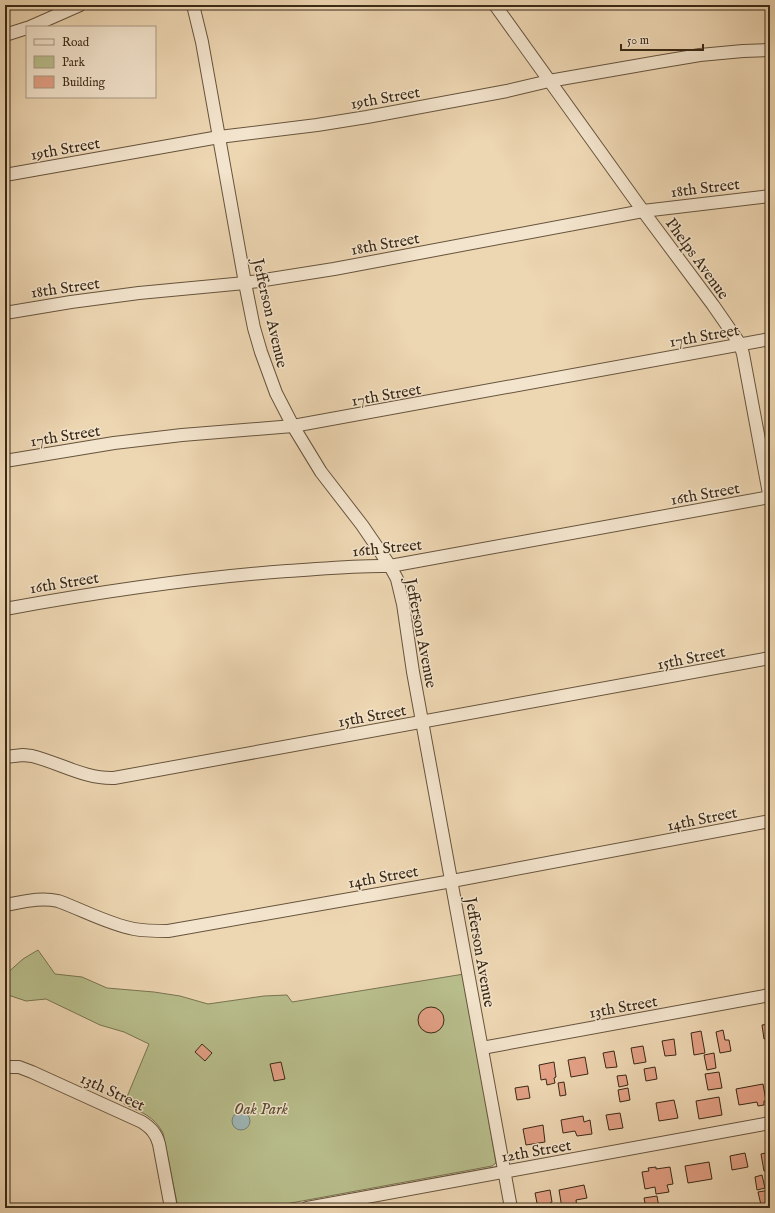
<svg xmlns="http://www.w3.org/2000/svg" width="775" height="1213" font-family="'IM FELL English',serif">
  <rect width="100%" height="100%" fill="#edd6b2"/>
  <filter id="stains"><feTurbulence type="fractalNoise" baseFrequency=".005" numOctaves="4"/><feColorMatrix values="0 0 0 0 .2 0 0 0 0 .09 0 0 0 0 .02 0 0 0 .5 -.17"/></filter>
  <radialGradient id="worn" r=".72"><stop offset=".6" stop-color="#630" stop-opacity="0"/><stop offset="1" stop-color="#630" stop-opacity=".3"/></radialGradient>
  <path fill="#b8be8c" stroke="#797451" d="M 38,950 L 55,974 L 82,977 L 107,988 L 154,992 L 180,996 L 208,1004 L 264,996 L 287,995 L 292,1002 L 464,974 L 496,1163 L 492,1166 L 264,1208 L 178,1208 L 163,1133 C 154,1116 141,1112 124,1104 L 149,1044 L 124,1032 L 100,1025 L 46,999 L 26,1001 L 5,994 L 5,975 L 23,959 Z"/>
  <circle fill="#9db6b7" stroke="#757e77" cx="241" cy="1121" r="9"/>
  <g fill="#e3a085" stroke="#3a2916">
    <circle cx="431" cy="1020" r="13"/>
    <path d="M 770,1024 L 770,1038 L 764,1039 L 762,1025 Z"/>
    <path d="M 723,1030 L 725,1040 L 729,1040 L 731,1051 L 720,1053 L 716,1032 Z"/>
    <path d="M 701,1031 L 705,1053 L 694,1055 L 691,1033 Z"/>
    <path d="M 674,1039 L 676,1055 L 665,1056 L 662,1041 Z"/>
    <path d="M 202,1044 L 212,1053 L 205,1061 L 195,1052 Z"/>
    <path d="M 643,1046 L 646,1062 L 634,1064 L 631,1048 Z"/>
    <path d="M 614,1051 L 617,1067 L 606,1068 L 603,1053 Z"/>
    <path d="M 714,1053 L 716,1068 L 707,1070 L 704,1055 Z"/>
    <path d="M 585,1057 L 588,1074 L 571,1077 L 568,1060 Z"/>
    <path d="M 281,1062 L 285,1079 L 274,1081 L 270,1064 Z"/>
    <path d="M 554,1062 L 556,1077 L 554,1078 L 555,1083 L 547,1085 L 546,1079 L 541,1080 L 539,1065 Z"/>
    <path d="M 655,1067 L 657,1079 L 646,1081 L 644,1069 Z"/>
    <path d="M 719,1072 L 722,1088 L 708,1090 L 705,1074 Z"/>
    <path d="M 626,1075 L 628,1085 L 619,1087 L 617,1076 Z"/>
    <path d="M 564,1082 L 566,1095 L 560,1096 L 558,1083 Z"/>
    <path d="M 763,1084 L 766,1101 L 764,1101 L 764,1105 L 758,1106 L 757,1102 L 739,1105 L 736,1089 Z"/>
    <path d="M 528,1086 L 530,1098 L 517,1100 L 515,1088 Z"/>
    <path d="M 628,1088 L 630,1100 L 620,1102 L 618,1090 Z"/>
    <path d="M 719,1097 L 722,1115 L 699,1119 L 696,1101 Z"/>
    <path d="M 674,1100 L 678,1118 L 659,1121 L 656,1103 Z"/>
    <path d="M 620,1113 L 623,1128 L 609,1130 L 606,1115 Z"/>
    <path d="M 583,1116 L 584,1122 L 590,1120 L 592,1134 L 577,1136 L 575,1131 L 563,1133 L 561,1120 Z"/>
    <path d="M 543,1125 L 545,1142 L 526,1145 L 523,1129 Z"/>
    <path d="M 770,1152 L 770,1170 L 764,1171 L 761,1154 Z"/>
    <path d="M 745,1153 L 748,1167 L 732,1170 L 730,1156 Z"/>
    <path d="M 709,1162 L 712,1179 L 688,1183 L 685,1166 Z"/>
    <path d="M 656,1167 L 656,1169 L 670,1167 L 673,1184 L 667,1185 L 669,1192 L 656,1194 L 655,1187 L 645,1189 L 642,1172 L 649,1171 L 648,1168 Z"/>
    <path d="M 762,1175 L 765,1188 L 757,1190 L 755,1177 Z"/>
    <path d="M 584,1185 L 587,1198 L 576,1200 L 577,1208 L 562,1208 L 559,1190 Z"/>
    <path d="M 550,1190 L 552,1202 L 550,1203 L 551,1208 L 538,1208 L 535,1193 Z"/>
    <path d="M 770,1190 L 770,1204 L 761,1205 L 758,1192 Z"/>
    <path d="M 657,1196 L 659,1208 L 646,1208 L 644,1198 Z"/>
  </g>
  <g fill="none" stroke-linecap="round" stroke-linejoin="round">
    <defs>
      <g id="minor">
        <path d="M 193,5 L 202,42 L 245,283 L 254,328 L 261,352 L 276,393 L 293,426 L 321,472 L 362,525 L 390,566 L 397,579 L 403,604 L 413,672 L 511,1208"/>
        <path d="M 495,5 L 643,211 L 713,305 L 740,344 L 743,354 L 770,499"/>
        <path d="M 30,27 L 80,5"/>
        <path d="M 5,35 L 27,28"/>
        <path d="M 5,175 L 219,137 L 317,125 L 367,117 L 507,91 L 549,81 L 658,62 L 700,55 L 743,51 L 770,50"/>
        <path d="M 5,313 L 71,302 L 139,293 L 245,283 L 334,269 L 643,211 L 770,196"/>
        <path d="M 5,461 L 114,443 L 182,435 L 293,426 L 770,339"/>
        <path d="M 5,609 C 98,592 192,578 287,571 C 321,569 356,565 390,566 L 770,497"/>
        <path d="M 5,757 L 23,755 L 32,756 C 60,763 85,779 114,778 L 770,658"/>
        <path d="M 5,905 C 23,902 40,897 58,901 C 83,910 108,924 134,929 C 145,931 157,931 168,931 L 452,881 L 770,821"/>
        <path d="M 482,1048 L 770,995"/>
        <path d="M 5,1067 L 19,1067 L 32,1072 L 142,1122 C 151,1128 156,1133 159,1144 L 171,1208"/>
        <path d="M 307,1208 L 770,1123"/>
      </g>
    </defs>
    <use href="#minor" stroke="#67543d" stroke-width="14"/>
    <use href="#minor" stroke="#f3e4cd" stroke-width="12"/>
  </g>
  <g text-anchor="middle" stroke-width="3" stroke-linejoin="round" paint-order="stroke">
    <g font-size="16" fill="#3a2916" stroke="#f3e4cd">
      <text transform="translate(385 97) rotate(-10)" y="6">19th Street</text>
      <text transform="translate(65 148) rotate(-10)" y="6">19th Street</text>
      <text transform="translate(705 187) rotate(-7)" y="6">18th Street</text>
      <text transform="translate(385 243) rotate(-10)" y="6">18th Street</text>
      <text transform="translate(698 258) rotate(54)" y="6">Phelps Avenue</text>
      <text transform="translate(65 287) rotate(-8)" y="6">18th Street</text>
      <text transform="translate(271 313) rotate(77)" y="6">Jefferson Avenue</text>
      <text transform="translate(704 335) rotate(-10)" y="6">17th Street</text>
      <text transform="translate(386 394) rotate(-10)" y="6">17th Street</text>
      <text transform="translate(65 435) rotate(-9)" y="6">17th Street</text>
      <text transform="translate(705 493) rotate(-10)" y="6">16th Street</text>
      <text transform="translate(387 547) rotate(-6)" y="6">16th Street</text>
      <text transform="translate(64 582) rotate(-9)" y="6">16th Street</text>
      <text transform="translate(422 633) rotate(79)" y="6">Jefferson Avenue</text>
      <text transform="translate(691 657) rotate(-11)" y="6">15th Street</text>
      <text transform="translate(372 715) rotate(-10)" y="6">15th Street</text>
      <text transform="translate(702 818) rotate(-11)" y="6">14th Street</text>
      <text transform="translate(383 876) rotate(-10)" y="6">14th Street</text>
      <text transform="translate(481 952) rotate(80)" y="6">Jefferson Avenue</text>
      <text transform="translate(623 1006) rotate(-10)" y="6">13th Street</text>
      <text transform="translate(113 1091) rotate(25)" y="6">13th Street</text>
      <text transform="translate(536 1150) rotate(-10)" y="6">12th Street</text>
    </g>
    <g font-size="16" font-style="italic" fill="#5a4e34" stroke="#f3e4cd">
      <text x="261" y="1114">Oak Park</text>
    </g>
  </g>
  <rect width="775" height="1213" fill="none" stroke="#edd6b2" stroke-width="20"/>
  <rect x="6" y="6" width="763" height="1201" fill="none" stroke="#3a2916" stroke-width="2"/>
  <rect x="10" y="10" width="755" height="1193" fill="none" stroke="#3a2916"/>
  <rect x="26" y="26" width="130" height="72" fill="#f3e4cd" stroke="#a99984"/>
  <rect x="34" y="39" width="20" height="6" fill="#f3e4cd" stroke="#a99984"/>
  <text x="62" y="46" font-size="12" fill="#3a2916">Road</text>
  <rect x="34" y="56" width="20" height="12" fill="#b8be8c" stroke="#a99984"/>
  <text x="62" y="66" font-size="12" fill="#3a2916">Park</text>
  <rect x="34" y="76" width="20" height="12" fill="#e3a085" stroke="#a99984"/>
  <text x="62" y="86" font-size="12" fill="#3a2916">Building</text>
  <path d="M621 44v6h82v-6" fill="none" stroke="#3a2916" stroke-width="2"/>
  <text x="627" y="44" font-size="12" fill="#3a2916" stroke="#f3e4cd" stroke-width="3" paint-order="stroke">50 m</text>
  <rect width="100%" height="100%" filter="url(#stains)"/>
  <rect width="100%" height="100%" fill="url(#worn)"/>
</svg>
